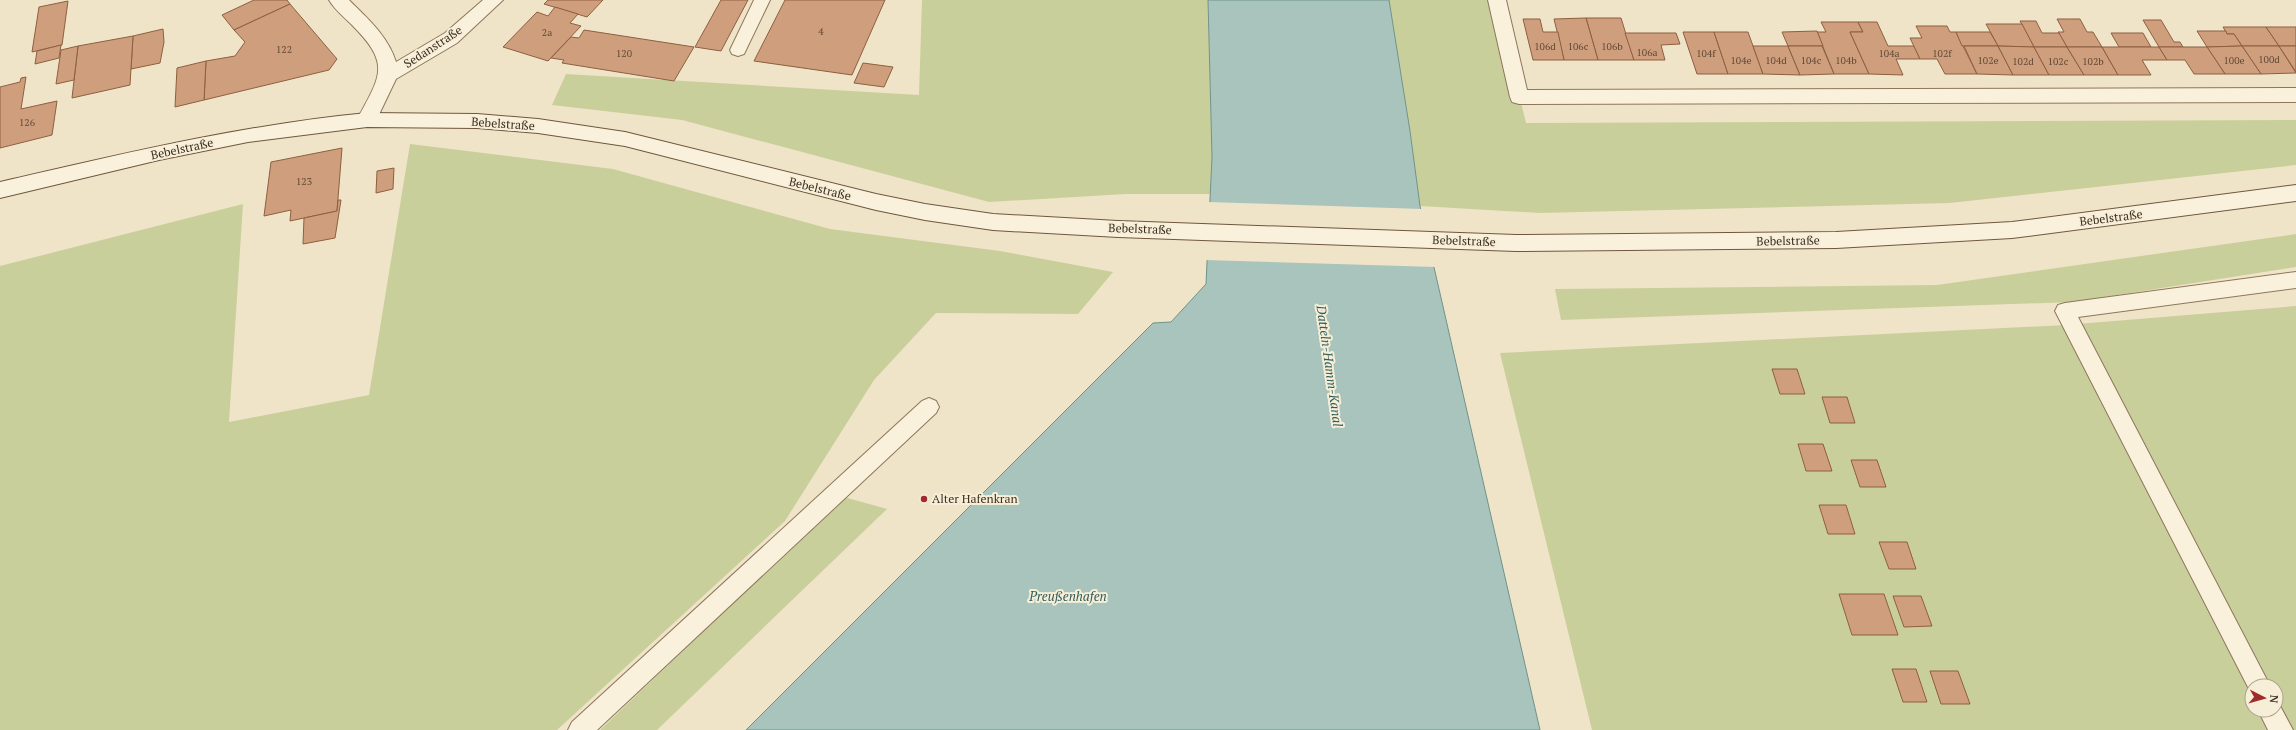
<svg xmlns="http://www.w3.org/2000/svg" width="2296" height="730" font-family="'PT Serif',serif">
  <rect width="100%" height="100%" fill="#f0e4c8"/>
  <g fill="#c9cf9b" fill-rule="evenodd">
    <path d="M 922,0 L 1208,0 L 1212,157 L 1210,194 L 1126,194 L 989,202 L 682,120 L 552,105 L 566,74 L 919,95 Z"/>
    <path d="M 1389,0 L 1496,0 L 1526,123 L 2296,120 L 2296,165 L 1950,203 L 1540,213 L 1420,206 L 1410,131 Z"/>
    <path d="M 410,144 L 613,169 L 830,229 L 1000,251 L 1113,272 L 1078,314 L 936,313 L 874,380 L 785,521 L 557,730 L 0,730 L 0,266 L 243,204 L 229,422 L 369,395 Z"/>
    <path d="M 2296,234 L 2296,267 L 2073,302 L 1561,320 L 1555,289 L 1937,285 Z"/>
    <path d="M 2296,306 L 2296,730 L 1592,730 L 1500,353 L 2065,325 ZM 2252,686 L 2276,686 L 2276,710 L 2252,710 Z"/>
    <path d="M 844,497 L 887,509 L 657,730 L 600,730 Z"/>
  </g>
  <path fill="#a9c4bc" stroke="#6f938a" d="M 1208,0 L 1389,0 L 1410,131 L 1420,206 L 1540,730 L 746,730 L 1153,323 L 1171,322 L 1206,284 L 1212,157 Z"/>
  <path fill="#f0e4c8" d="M 1208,202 L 1422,209 L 1436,267 L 1205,260 Z"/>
  <g fill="#cf9f7d" stroke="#8d5f41">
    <path d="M 254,0 L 287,0 L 290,4 L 234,30 L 222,15 Z"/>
    <path d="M 548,0 L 603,0 L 587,17 L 544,4 Z"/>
    <path d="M 721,0 L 748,0 L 721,51 L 695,47 Z"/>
    <path d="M 785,0 L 885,0 L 852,75 L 754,61 Z"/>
    <path d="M 68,1 L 62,45 L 32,52 L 39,7 Z"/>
    <path d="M 290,4 L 337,59 L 329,70 L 204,100 L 206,61 L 235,56 L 245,42 L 234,30 Z"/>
    <path d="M 555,7 L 578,14 L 570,23 L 581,26 L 548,61 L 503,47 L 537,12 L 548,16 Z"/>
    <path d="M 1586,18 L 1621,18 L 1634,60 L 1598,60 Z"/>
    <path d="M 1586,18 L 1598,60 L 1564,60 L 1554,19 Z"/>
    <path d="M 1523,19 L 1540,19 L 1543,32 L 1558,32 L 1564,60 L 1533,60 Z"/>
    <path d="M 2057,19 L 2080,19 L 2087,32 L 2093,32 L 2102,47 L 2067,47 L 2058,32 L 2064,32 Z"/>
    <path d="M 2143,20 L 2161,20 L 2174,42 L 2180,42 L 2183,47 L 2159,47 Z"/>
    <path d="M 2020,21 L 2036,21 L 2042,33 L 2059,33 L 2067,47 L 2034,47 Z"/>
    <path d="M 1821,22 L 1858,22 L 1863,32 L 1850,32 L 1869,74 L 1834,74 L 1817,32 L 1826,32 Z"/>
    <path d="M 1858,22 L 1877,22 L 1888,46 L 1914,46 L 1920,59 L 1896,59 L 1903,75 L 1869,74 L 1850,32 L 1863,32 Z"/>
    <path d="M 1986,24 L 2022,24 L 2034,47 L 1998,46 Z"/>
    <path d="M 1916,26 L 1947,26 L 1950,32 L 1956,32 L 1977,74 L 1945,74 L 1937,59 L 1920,59 L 1910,38 L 1922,38 Z"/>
    <path d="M 2223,27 L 2266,27 L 2279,46 L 2242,46 L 2234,34 L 2227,34 Z"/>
    <path d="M 2266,27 L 2296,27 L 2296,46 L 2279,46 Z"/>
    <path d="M 163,29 L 164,42 L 160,63 L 131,69 L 133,36 Z"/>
    <path d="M 584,30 L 694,47 L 674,81 L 562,63 L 564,60 L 551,58 L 571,37 L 579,38 Z"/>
    <path d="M 2197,31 L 2226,31 L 2227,34 L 2234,34 L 2242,46 L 2207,47 Z"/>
    <path d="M 1683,32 L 1714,32 L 1728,74 L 1697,74 Z"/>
    <path d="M 1714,32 L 1748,32 L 1763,74 L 1728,74 Z"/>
    <path d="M 1782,32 L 1817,31 L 1823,46 L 1788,46 Z"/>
    <path d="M 1956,32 L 1990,32 L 1998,46 L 1962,46 Z"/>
    <path d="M 1625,33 L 1676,33 L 1680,44 L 1661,45 L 1665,60 L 1634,60 Z"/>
    <path d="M 2111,33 L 2143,33 L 2151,47 L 2119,47 Z"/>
    <path d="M 133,36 L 130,85 L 72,98 L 78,46 Z"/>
    <path d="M 61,45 L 59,58 L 35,64 L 37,51 Z"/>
    <path d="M 78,46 L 74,80 L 56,84 L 61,50 Z"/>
    <path d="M 1753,46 L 1788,46 L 1800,75 L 1763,74 Z"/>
    <path d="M 1788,46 L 1822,46 L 1834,74 L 1800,75 Z"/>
    <path d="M 1964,46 L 1998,46 L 2013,75 L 1977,74 Z"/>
    <path d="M 1998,46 L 2034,47 L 2049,75 L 2013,75 Z"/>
    <path d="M 2242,46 L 2279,46 L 2296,73 L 2261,74 Z"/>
    <path d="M 2242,46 L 2261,74 L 2225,74 L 2207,47 Z"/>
    <path d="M 2279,46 L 2296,46 L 2296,72 Z"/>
    <path d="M 2034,47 L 2067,47 L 2084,75 L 2049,75 Z"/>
    <path d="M 2067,47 L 2102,47 L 2118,75 L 2084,75 Z"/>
    <path d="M 2102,47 L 2159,47 L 2167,60 L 2142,60 L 2151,75 L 2118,75 Z"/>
    <path d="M 2159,47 L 2207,47 L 2225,74 L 2194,74 L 2185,60 L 2167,60 Z"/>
    <path d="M 206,61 L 204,100 L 175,107 L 177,68 Z"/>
    <path d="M 863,63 L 893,67 L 884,87 L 854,83 Z"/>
    <path d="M 26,77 L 21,109 L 57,101 L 52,135 L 0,148 L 0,87 L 20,82 L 21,78 Z"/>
    <path d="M 342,148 L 337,211 L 290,221 L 291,210 L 264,216 L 271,162 Z"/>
    <path d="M 394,168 L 393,189 L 376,193 L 377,171 Z"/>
    <path d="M 338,200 L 341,200 L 335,238 L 303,244 L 304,218 L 337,211 Z"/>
    <path d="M 1772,369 L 1797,369 L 1805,394 L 1780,394 Z"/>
    <path d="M 1822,397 L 1847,397 L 1855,423 L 1830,423 Z"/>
    <path d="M 1798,444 L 1823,444 L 1832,471 L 1806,471 Z"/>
    <path d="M 1851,460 L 1877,460 L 1886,487 L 1860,487 Z"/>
    <path d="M 1819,505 L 1846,505 L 1855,534 L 1828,534 Z"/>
    <path d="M 1879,542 L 1907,542 L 1916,569 L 1889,569 Z"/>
    <path d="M 1839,594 L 1884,594 L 1898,635 L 1852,635 Z"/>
    <path d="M 1893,596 L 1921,596 L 1932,626 L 1904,627 Z"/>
    <path d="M 1892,669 L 1916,669 L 1927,702 L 1903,702 Z"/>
    <path d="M 1930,671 L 1958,671 L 1970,704 L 1941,704 Z"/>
  </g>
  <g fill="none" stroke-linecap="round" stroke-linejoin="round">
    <defs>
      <g id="service">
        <path d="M 754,0 L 770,0 L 744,54 L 738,56 L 732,54 L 730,50 Z"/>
        <path d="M 2296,272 L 2296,288 L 2078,317 L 2266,678 L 2270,686 L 2252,686 L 2252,695 L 2055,311 L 2058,305 L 2065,303 Z"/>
        <path d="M 929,398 L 936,401 L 939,407 L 936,413 L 597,730 L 568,730 L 572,722 L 922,401 Z"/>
        <path d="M 2276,701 L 2278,702 L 2293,730 L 2268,730 L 2258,710 L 2276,710 Z"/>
      </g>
      <g id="minor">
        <path d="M 329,0 L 349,0 C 367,18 388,36 396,62 L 445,33 L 483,0 L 503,0 L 457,43 L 396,79 L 374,125 L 367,127 L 360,125 L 357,120 C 380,76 392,65 352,25 C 344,17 335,10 329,0 Z"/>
        <path d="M 1488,0 L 1506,0 L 1527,90 L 2296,88 L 2296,102 L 1519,104 L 1512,102 L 1510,97 Z"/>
      </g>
      <path id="secondary" d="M 367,113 L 477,114 L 538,119 L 625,132 L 876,194 L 925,204 L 993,214 L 1118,221 L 1516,235 L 1836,232 L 2012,222 L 2296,185 L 2296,201 L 2012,238 L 1836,248 L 1516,251 L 1118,237 L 993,230 L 925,220 L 876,210 L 625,146 L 538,133 L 477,128 L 367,127 L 248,142 L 159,160 L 0,198 L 0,182 C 122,154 242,125 367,113 Z"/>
    </defs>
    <use href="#service" stroke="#8d765c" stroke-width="2"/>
    <use href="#minor" stroke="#8d765c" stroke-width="2"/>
    <use href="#secondary" stroke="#6f573f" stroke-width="2"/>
    <use href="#service" fill="#faf1dc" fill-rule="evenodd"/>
    <use href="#minor" fill="#faf1dc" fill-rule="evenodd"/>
    <use href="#secondary" fill="#faf1dc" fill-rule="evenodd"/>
  </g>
  <circle fill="#9e2a2b" stroke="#f7eed8" stroke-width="1.5" cx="924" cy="499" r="4"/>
  <g text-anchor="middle" stroke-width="4" stroke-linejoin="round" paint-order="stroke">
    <g font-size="10" fill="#624a37">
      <text x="821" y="35">4</text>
      <text x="547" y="36">2a</text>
      <text x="1545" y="50">106d</text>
      <text x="1578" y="50">106c</text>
      <text x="1612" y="50">106b</text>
      <text x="284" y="53">122</text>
      <text x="1647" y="56">106a</text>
      <text x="624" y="57">120</text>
      <text x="1706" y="57">104f</text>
      <text x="1889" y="57">104a</text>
      <text x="1942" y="57">102f</text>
      <text x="2269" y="63">100d</text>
      <text x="1741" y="64">104e</text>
      <text x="1776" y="64">104d</text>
      <text x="1811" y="64">104c</text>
      <text x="1846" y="64">104b</text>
      <text x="1988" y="64">102e</text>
      <text x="2234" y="64">100e</text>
      <text x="2023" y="65">102d</text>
      <text x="2058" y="65">102c</text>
      <text x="2093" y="65">102b</text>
      <text x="27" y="126">126</text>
      <text x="304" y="185">123</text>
    </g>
    <g font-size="12" fill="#3d2e20" stroke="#f7eed8">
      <text transform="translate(433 47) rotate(-33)" y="4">Sedanstraße</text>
      <text transform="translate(503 124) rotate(4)" y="4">Bebelstraße</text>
      <text transform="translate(182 149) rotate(-12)" y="4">Bebelstraße</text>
      <text transform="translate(820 189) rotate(14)" y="4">Bebelstraße</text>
      <text transform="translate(2111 218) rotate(-7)" y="4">Bebelstraße</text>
      <text transform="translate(1140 229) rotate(2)" y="4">Bebelstraße</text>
      <text transform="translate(1464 241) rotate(2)" y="4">Bebelstraße</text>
      <text transform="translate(1788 241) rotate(-1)" y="4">Bebelstraße</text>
    </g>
    <g font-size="12" fill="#3d2e20" stroke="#f7eed8" text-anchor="start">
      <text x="932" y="503">Alter Hafenkran</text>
    </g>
    <g font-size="13" font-style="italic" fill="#2f5d5a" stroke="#f7eed8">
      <text transform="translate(1330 366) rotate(82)" y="5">Datteln-Hamm-Kanal</text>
      <text x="1068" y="601">Preußenhafen</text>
    </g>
  </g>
  <g transform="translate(2264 698) rotate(96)"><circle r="19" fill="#f7eed8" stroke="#ada18e"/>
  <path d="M0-3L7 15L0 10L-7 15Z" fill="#9e2a2b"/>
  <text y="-6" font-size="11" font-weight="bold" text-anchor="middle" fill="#3d2e20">N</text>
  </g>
</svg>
